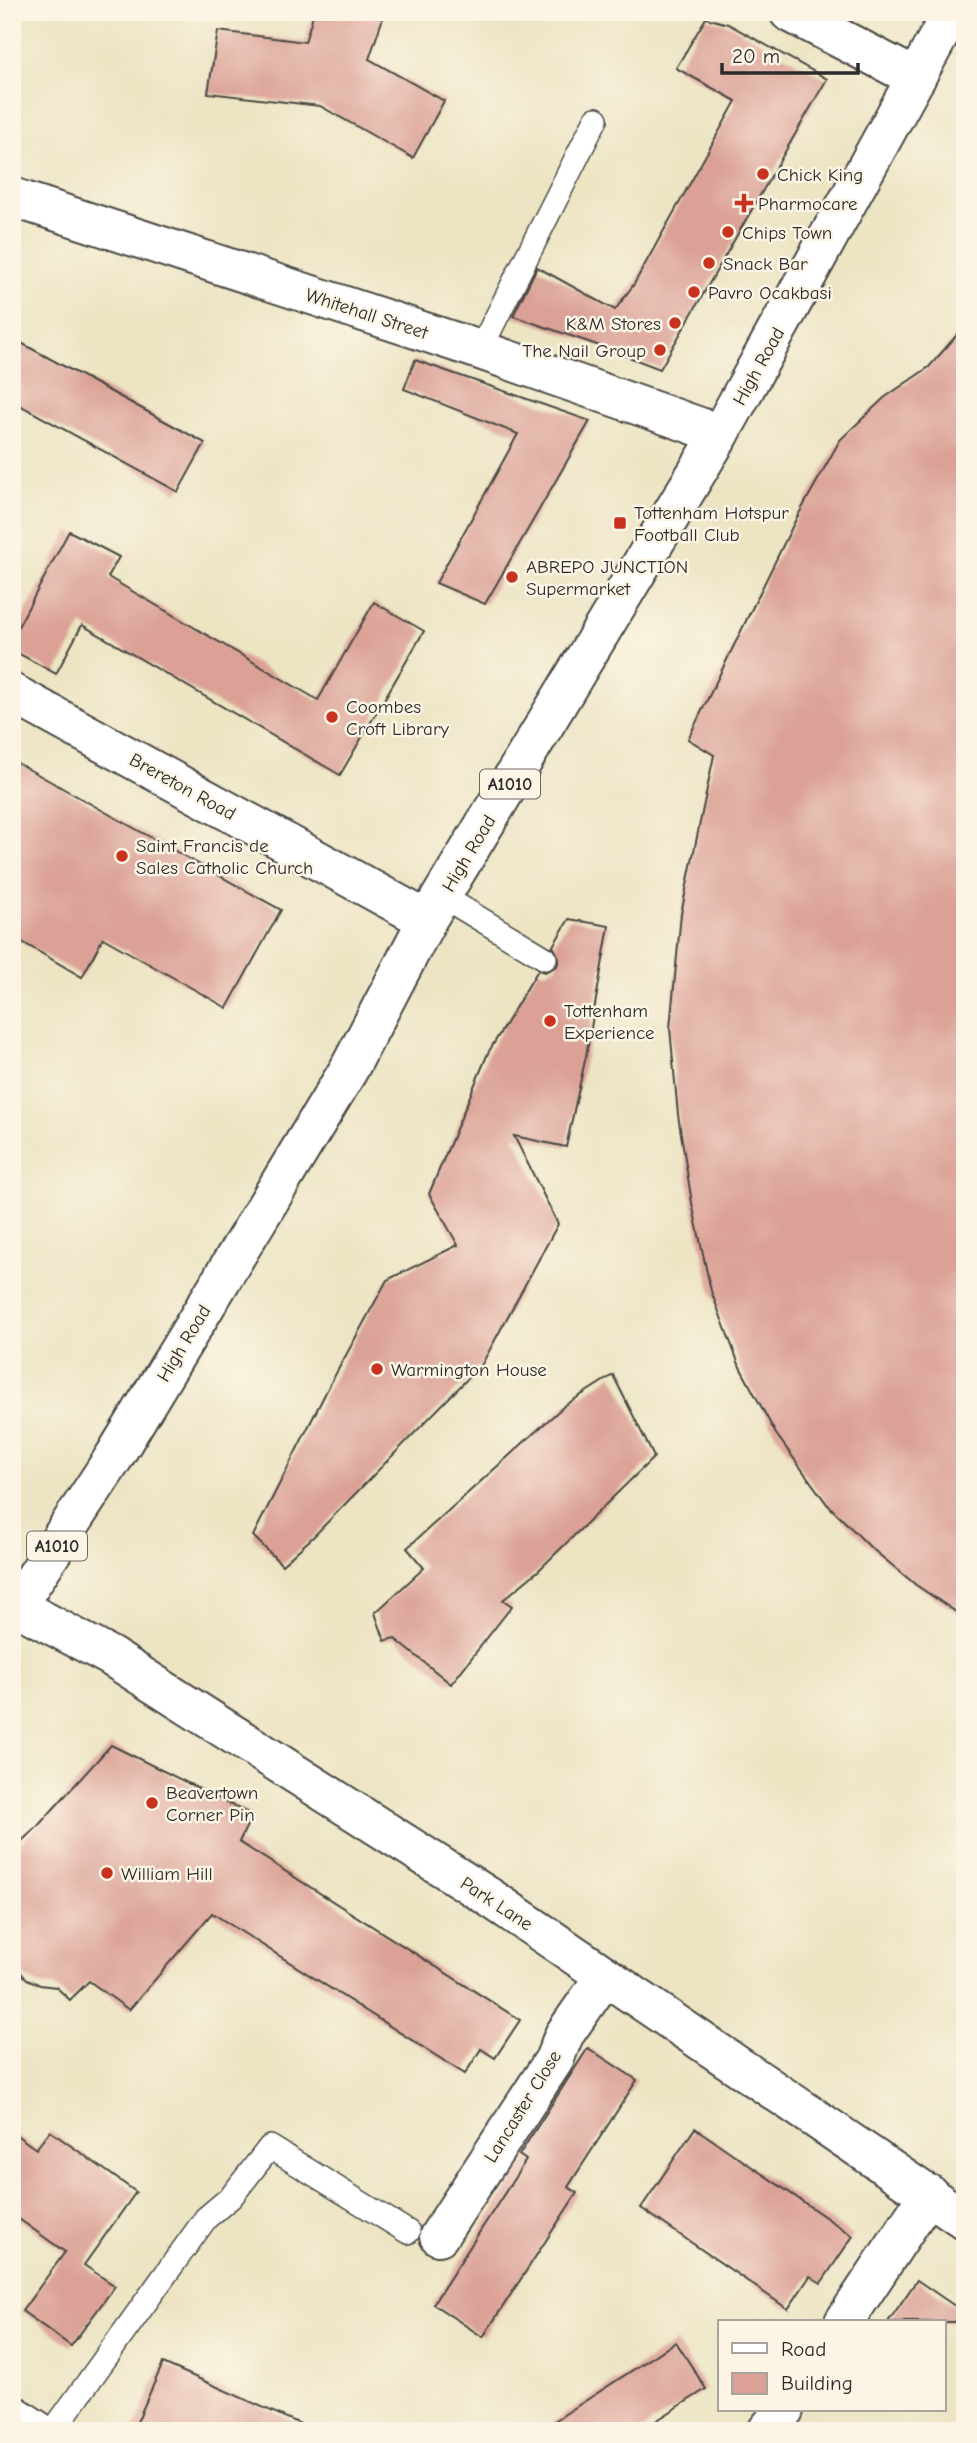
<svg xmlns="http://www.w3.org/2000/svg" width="977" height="2443" font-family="'Comic Neue',sans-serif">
  <rect width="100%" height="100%" fill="#fcf5e5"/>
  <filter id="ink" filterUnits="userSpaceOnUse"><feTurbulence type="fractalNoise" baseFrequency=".0143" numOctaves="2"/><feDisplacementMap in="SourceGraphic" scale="14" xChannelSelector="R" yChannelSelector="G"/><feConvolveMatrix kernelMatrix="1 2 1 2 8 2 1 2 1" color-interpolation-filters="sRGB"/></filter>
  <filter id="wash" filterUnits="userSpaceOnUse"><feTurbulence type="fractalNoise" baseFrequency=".00686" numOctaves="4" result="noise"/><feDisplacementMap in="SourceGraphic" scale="28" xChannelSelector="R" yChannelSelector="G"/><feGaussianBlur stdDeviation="1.57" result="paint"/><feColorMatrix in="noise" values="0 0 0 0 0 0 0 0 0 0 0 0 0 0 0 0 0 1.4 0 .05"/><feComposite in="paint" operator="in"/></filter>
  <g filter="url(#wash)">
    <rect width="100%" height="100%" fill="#ece4c3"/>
    <g id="blocks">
      <g fill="#dba196">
        <path d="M 314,12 L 385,12 L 369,59 L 444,101 L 413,158 L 320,106 L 208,93 L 218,31 L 305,42 Z"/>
        <path d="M 706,18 L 728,24 L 827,79 L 660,369 L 600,346 L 513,316 L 537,267 L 615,310 L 634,284 L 736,101 L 676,68 Z"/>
        <path d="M 965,326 L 965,1618 L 916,1585 L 870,1547 L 827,1504 L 776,1434 L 740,1367 L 711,1291 L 692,1203 L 678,1115 L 670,1028 L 681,914 L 714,755 L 688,739 L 796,519 L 840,440 L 884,398 L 929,367 Z"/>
        <path d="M 12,338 L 205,443 L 178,492 L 12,401 Z"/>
        <path d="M 415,360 L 590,421 L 485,604 L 436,583 L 518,434 L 404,389 Z"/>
        <path d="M 69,531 L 119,557 L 108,577 L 318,700 L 374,602 L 424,631 L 340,775 L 82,625 L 56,674 L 12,650 L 12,638 Z"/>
        <path d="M 12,760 L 281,910 L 227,1008 L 103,938 L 82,977 L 12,936 Z"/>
        <path d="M 569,919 L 609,926 L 586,1056 L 566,1147 L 514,1136 L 558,1224 L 482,1364 L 313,1537 L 282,1565 L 253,1536 L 327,1390 L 387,1280 L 458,1245 L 429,1194 L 488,1053 L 538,970 L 545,972 L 557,966 L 559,958 L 553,946 Z"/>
        <path d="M 613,1375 L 654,1457 L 538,1571 L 503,1600 L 512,1606 L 451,1684 L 394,1638 L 385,1641 L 375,1613 L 424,1568 L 407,1548 L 564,1406 Z"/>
        <path d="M 111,1745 L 252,1815 L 239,1842 L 520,2020 L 495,2058 L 481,2049 L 465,2074 L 212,1913 L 129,2010 L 89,1981 L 70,2000 L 56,1987 L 40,1985 L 27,1979 L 12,1963 L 12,1850 L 37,1827 Z"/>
        <path d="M 588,2048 L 637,2080 L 568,2187 L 577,2193 L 483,2337 L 433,2304 L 526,2160 L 519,2155 Z"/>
        <path d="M 695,2128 L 853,2236 L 821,2283 L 810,2276 L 788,2309 L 641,2208 Z"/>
        <path d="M 50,2131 L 136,2192 L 84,2265 L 115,2286 L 71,2346 L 22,2311 L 65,2252 L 12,2214 L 12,2132 L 36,2149 Z"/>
        <path d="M 917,2280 L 965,2313 L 965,2322 L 888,2322 Z"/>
        <path d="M 676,2342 L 706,2389 L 640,2431 L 539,2431 Z"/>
        <path d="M 163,2363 L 213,2385 L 316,2431 L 133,2431 Z"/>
      </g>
    </g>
  </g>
  <g filter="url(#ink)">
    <use href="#blocks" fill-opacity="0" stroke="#484742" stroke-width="2"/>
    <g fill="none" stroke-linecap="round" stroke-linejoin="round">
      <defs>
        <g id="lane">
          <path d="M 480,350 L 596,119"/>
          <path d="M 442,896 L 545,958"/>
          <path d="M 53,2431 L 206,2218 L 231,2197 L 270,2147 L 408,2232"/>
        </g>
        <g id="street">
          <path d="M 789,12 L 916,78"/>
          <path d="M 12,197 L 480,350 L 720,434"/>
          <path d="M 12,693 L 427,920"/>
          <path d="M 12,1604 L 110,1656 L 489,1897 L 965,2220"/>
          <path d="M 439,2236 L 554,2060 L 564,2035 L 605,1976"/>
          <path d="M 844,2322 L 929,2194"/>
          <path d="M 12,2414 L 38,2431"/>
          <path d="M 767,2431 L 784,2410"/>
        </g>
        <path id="primary" d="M 12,1613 L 114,1457 L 349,1069 L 427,920 L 720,434 L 952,12"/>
      </defs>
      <use href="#lane" stroke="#484742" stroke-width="26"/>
      <use href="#street" stroke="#484742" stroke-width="42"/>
      <use href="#primary" stroke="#484742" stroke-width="42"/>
      <use href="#lane" stroke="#fff" stroke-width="23"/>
      <use href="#street" stroke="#fff" stroke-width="38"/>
      <use href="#primary" stroke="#fff" stroke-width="38"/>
    </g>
  </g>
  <g fill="#c8321e" stroke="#fcf5e5" stroke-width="2.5">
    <circle cx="763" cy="174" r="7"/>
    <path d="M740.5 192.5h7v7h7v7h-7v7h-7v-7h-7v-7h7z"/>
    <circle cx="728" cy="232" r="7"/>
    <circle cx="709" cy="263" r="7"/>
    <circle cx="694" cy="292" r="7"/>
    <circle cx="675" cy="323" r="7"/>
    <circle cx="660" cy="350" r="7"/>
    <rect x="613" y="516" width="14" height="14" rx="3.5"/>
    <circle cx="512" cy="577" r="7"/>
    <circle cx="332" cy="717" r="7"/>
    <circle cx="122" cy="856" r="7"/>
    <circle cx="550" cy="1021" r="7"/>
    <circle cx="377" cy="1369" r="7"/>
    <circle cx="152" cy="1803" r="7"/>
    <circle cx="107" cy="1873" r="7"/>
  </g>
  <g text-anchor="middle" stroke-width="5" stroke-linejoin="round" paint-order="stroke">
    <g fill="#fcf5e5" stroke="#6a6863" stroke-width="2">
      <rect x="480" y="769.5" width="60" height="29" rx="5"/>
      <rect x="27" y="1531.5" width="60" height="29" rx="5"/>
    </g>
    <g font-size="18" font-weight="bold" fill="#2b2b2b">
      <text x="510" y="790">A1010</text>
      <text x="57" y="1552">A1010</text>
    </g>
    <g font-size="19" fill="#2b2b2b" stroke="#fcf5e5" text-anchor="start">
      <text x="777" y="181">Chick King</text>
      <text x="758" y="210">Pharmocare</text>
      <text x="742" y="239">Chips Town</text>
      <text x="723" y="270">Snack Bar</text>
      <text x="708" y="299">Pavro Ocakbasi</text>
      <text x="661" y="330" text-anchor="end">K&amp;M Stores</text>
      <text x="646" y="357" text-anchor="end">The Nail Group</text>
      <text x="634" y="519">Tottenham Hotspur<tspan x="634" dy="22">Football Club</tspan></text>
      <text x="526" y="573">ABREPO JUNCTION<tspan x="526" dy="22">Supermarket</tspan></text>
      <text x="346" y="713">Coombes<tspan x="346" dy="22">Croft Library</tspan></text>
      <text x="136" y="852">Saint Francis de<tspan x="136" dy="22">Sales Catholic Church</tspan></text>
      <text x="564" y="1017">Tottenham<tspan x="564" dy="22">Experience</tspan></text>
      <text x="391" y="1376">Warmington House</text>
      <text x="166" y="1799">Beavertown<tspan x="166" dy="22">Corner Pin</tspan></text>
      <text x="121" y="1880">William Hill</text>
    </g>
    <g font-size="19" fill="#2b2b2b" stroke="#fcf5e5">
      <text transform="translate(367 313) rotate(18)" y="7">Whitehall Street</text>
      <text transform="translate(758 366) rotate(-61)" y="7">High Road</text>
      <text transform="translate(183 786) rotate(29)" y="7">Brereton Road</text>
      <text transform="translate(468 853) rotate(-59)" y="7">High Road</text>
      <text transform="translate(183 1343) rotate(-59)" y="7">High Road</text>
      <text transform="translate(497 1903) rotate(33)" y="7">Park Lane</text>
      <text transform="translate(522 2106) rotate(-58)" y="7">Lancaster Close</text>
    </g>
  </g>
  <rect width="977" height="2443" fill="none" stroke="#fcf5e5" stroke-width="42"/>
  <rect x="718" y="2320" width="228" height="91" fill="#fcf5e5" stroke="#a8a49b" stroke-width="2"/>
  <rect x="732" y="2343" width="35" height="10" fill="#ffffff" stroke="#a8a49b" stroke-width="2"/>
  <text x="781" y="2356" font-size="21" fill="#2b2b2b">Road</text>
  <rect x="732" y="2373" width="35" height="21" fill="#dba196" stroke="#a8a49b" stroke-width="2"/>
  <text x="781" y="2390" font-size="21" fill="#2b2b2b">Building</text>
  <path d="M722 63v10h136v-10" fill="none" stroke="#2b2b2b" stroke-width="3.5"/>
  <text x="732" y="63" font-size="21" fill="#2b2b2b" stroke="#fcf5e5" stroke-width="5" paint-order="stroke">20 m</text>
</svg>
